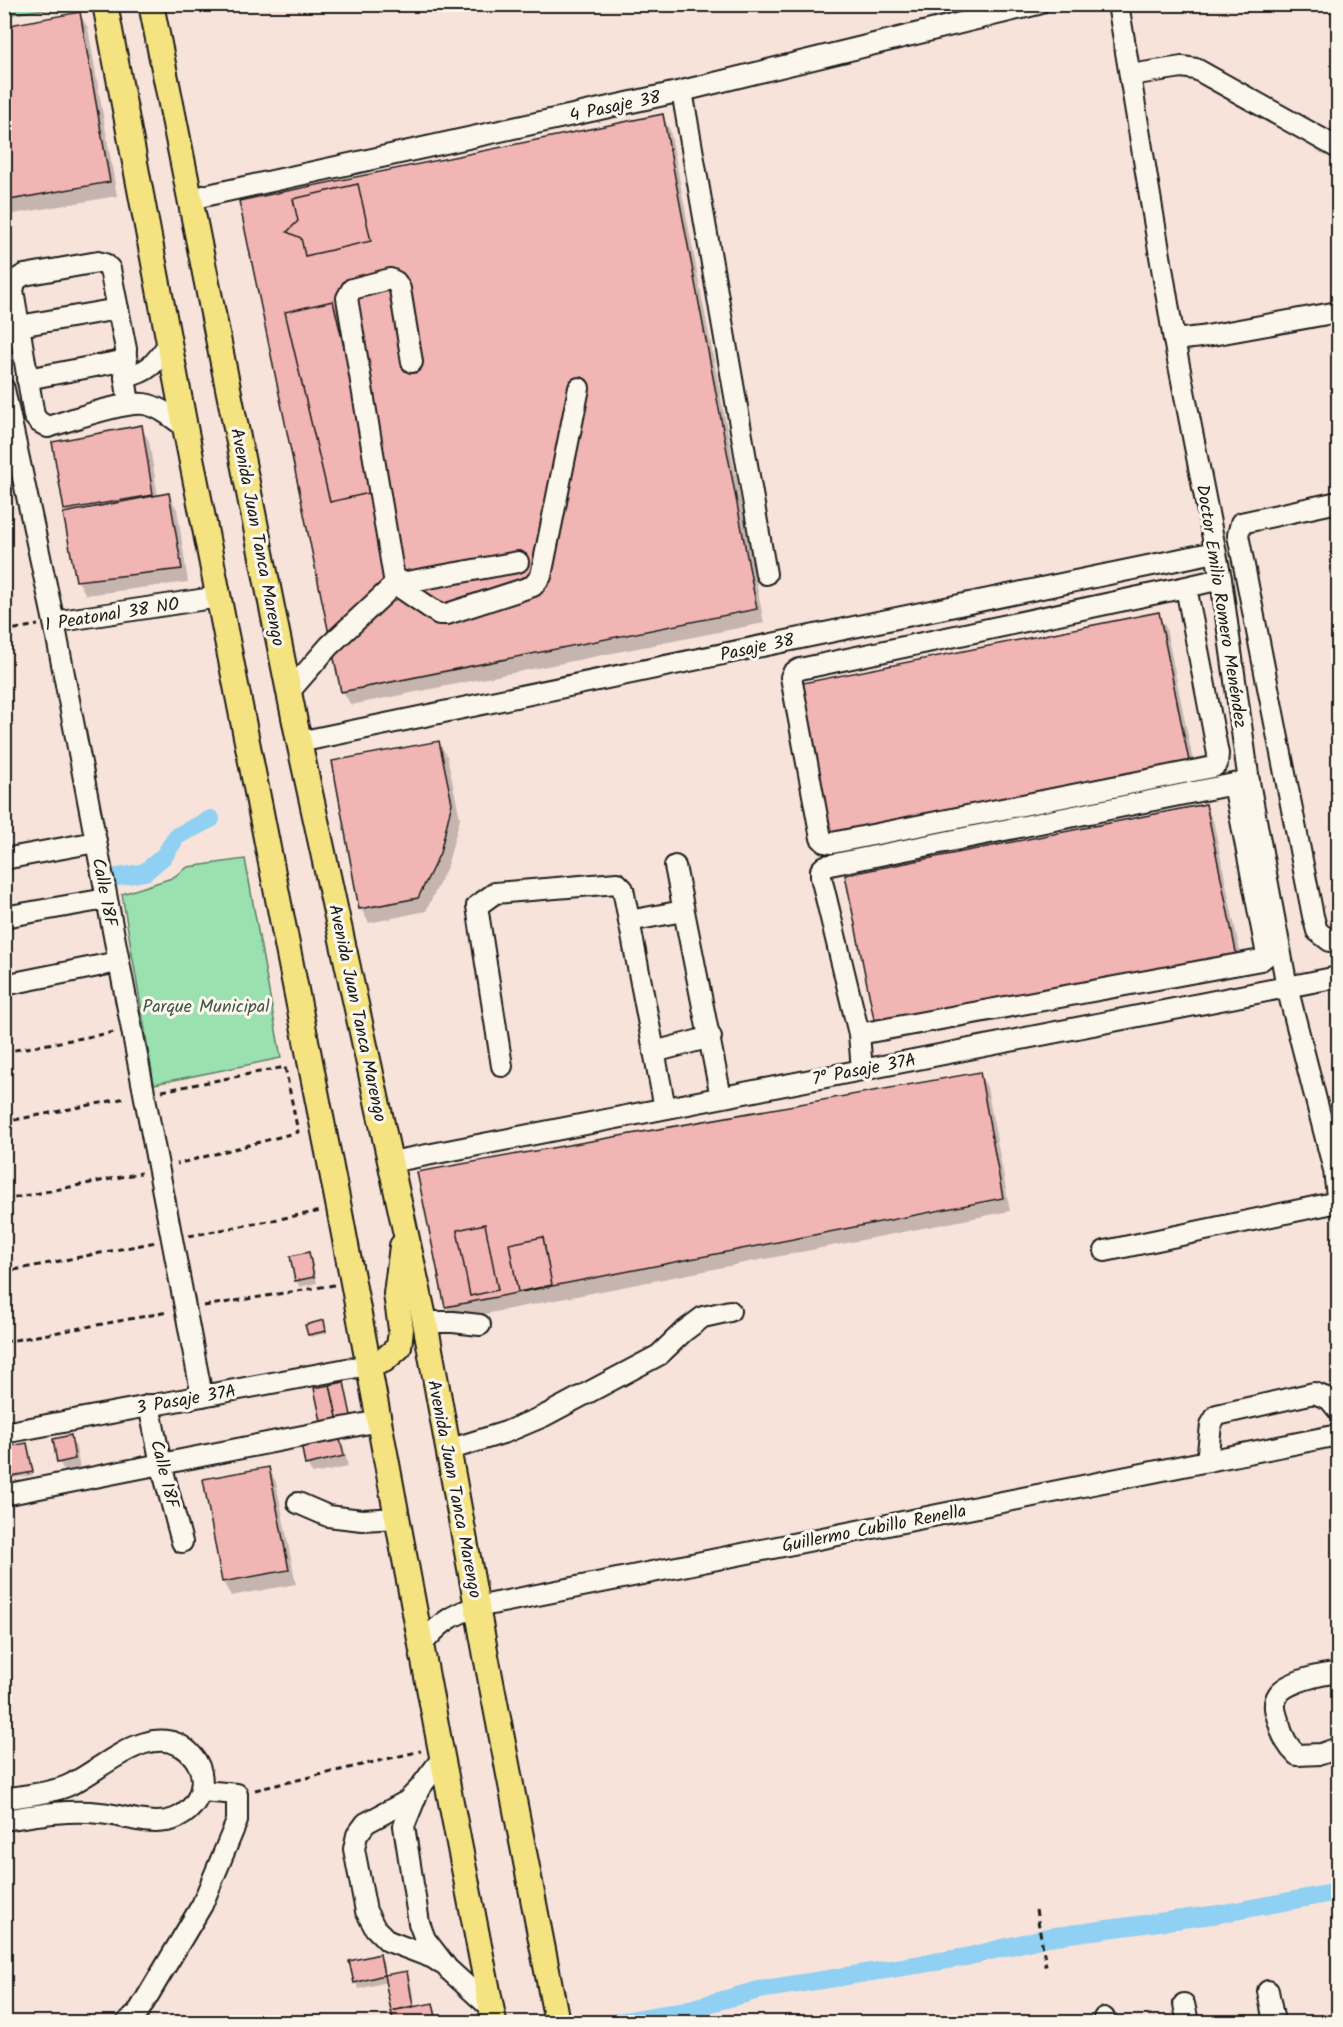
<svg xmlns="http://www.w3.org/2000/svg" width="1343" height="2027" font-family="Kalam,sans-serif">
  <rect width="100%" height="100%" fill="#f8e3db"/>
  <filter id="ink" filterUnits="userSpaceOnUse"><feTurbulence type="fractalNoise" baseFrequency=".0167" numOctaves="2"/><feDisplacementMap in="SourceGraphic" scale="12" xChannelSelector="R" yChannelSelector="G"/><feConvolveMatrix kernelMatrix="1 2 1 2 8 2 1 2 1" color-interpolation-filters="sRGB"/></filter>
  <g filter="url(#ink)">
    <g fill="#9ae1af" stroke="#5b7e66" stroke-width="1.5">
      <path d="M 75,5 L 5,15 L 5,5 Z"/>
      <path d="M 245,859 L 281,1058 L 154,1084 L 122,894 L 172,878 L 188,867 Z"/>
    </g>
    <g fill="#0003">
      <path d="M 80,14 L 88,28 L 117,196 L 8,215 L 4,209 L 4,27 Z"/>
      <path d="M 662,116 L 670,130 L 764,623 L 351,705 L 343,692 Z"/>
      <path d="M 141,427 L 149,441 L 158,497 L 169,495 L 177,509 L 188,582 L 86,595 L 78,581 L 65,514 L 68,513 L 66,510 Z"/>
      <path d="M 1158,614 L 1166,628 L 1197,780 L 838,850 Z"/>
      <path d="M 439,743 L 447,756 L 460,818 L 447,867 L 426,911 L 369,923 L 361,909 L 334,762 Z"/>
      <path d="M 1205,806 L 1213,820 L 1244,971 L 885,1042 L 877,1028 Z"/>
      <path d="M 979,1074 L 987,1087 L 1010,1211 L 454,1320 L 446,1306 Z"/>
      <path d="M 308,1254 L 312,1260 L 317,1283 L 300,1287 L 296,1280 Z"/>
      <path d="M 323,1322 L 327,1333 L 311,1337 L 309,1334 Z"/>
      <path d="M 70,1437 L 76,1447 L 80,1469 L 65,1472 L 59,1462 Z"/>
      <path d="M 338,1437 L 344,1447 L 348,1467 L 313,1474 L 307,1464 Z"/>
      <path d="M 26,1444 L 33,1475 L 9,1479 L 11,1487 L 4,1488 L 4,1448 Z"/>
      <path d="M 268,1468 L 276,1482 L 296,1584 L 231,1596 L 223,1582 Z"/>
      <path d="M 379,1955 L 383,1962 L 386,1977 L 406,1973 L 410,1979 L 415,2008 L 432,2004 L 436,2011 L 438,2022 L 395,2022 L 387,1982 L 359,1989 L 355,1982 Z"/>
    </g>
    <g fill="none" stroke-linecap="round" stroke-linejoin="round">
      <g stroke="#90d0f2" stroke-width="18">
        <path d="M 112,878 L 145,872 L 164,856 L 177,836 L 211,819"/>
        <path d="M 617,2022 L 682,2011 L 759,1990 L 966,1957 L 1048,1937 L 1219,1914 L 1338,1892"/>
      </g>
    </g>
    <g fill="#f1b5b3" stroke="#1c1c1c" stroke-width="1.5">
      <path d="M 80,12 L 110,182 L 4,201 L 4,26 Z"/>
      <path d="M 663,114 L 757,609 L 341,692 L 239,201 Z"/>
      <path d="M 358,184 L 371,241 L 305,256 L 301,238 L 287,232 L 298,221 L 293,199 Z"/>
      <path d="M 333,301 L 378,491 L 330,502 L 285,312 Z"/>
      <path d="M 142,425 L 153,495 L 64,510 L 52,442 Z"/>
      <path d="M 169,493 L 182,569 L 76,581 L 63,513 Z"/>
      <path d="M 1159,612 L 1190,766 L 829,837 L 798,684 Z"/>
      <path d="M 439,741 L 452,803 L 440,853 L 418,898 L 359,909 L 332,761 Z"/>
      <path d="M 1206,804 L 1237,957 L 876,1029 L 845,875 Z"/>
      <path d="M 980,1072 L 1003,1198 L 445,1307 L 417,1172 Z"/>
      <path d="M 485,1224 L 498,1290 L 470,1296 L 457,1230 Z"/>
      <path d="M 543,1237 L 552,1285 L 518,1292 L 509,1244 Z"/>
      <path d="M 309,1252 L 314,1277 L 295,1281 L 290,1256 Z"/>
      <path d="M 324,1320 L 326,1331 L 308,1335 L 305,1325 Z"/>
      <path d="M 344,1382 L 352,1420 L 338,1422 L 330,1385 Z"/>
      <path d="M 330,1385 L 338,1422 L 322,1426 L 314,1388 Z"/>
      <path d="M 71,1435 L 75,1459 L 57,1463 L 53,1439 Z"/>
      <path d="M 339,1435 L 344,1456 L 305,1465 L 301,1443 Z"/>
      <path d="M 27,1443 L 33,1472 L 6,1477 L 4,1447 Z"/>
      <path d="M 269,1467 L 289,1570 L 222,1582 L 203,1479 Z"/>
      <path d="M 380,1954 L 384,1975 L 354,1983 L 349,1961 Z"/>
      <path d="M 407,1971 L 413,2006 L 391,2011 L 384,1975 Z"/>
      <path d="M 433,2003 L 437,2022 L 394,2022 L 391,2011 Z"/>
    </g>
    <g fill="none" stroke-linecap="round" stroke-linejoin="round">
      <defs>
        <g id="minor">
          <path d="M 1118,4 L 1174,340 L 1221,579 L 1249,782 L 1287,987 L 1334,1170 L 1338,1205"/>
          <path d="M 1130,75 L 1182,67 L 1196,69 L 1338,148"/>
          <path d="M 682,91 L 766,574"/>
          <path d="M 190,199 L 682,91 L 1038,4"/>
          <path d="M 19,326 L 118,309"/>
          <path d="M 1174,340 L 1201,337 L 1338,312"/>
          <path d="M 125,377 C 150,372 156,362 170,342"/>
          <path d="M 27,379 L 127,360"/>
          <path d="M 4,389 L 54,622 L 202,1396"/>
          <path d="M 129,404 L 125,377 L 126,349 L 110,269 L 105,264 L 98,262 L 24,275 L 16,280 L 13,290 L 34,416 L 39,422 L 48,427 C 71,420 124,401 144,404 C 159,406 173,418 185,427"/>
          <path d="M 1338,502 L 1241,523 L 1238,535 L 1313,916 L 1317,931 L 1330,941 L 1338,940"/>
          <path d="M 518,562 L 395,584 L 439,614 L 447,614 L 533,586 L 541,576 L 579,388"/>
          <path d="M 1186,587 L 1218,754 L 1217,764 L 1213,767 L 832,843 L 825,842 L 821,838 L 791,677 L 793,673 L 800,669 L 1186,587 L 1221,579"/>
          <path d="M 54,622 L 219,597"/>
          <path d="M 289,692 L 329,646 L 395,584 L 347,298 L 352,289 L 390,279 L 396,282 L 400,289 L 412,362"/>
          <path d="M 299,742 L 1215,552"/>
          <path d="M 1234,784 L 1267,955 L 1261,960 L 859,1034 L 821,877 L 821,870 L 825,866 L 1234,784 L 1249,782"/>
          <path d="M 4,859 L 96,842"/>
          <path d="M 675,866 L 721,1097"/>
          <path d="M 4,917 L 106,899"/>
          <path d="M 629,921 L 683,911"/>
          <path d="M 4,985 L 118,962"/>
          <path d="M 859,1034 L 862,1070"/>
          <path d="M 654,1052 L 711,1037"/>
          <path d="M 502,1066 L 477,906 L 495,893 L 617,883 L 623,889 L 665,1108"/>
          <path d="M 391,1162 L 1338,977"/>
          <path d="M 1105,1251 L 1338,1202"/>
          <path d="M 425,1322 L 453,1322 L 480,1325"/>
          <path d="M 149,1405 L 161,1464 L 182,1542"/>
          <path d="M 4,1433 L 368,1365"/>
          <path d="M 448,1450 L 506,1432 L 544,1416 L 659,1355 L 683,1332 L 703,1317 L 730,1311"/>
          <path d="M 1207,1461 L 1211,1425 L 1217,1415 L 1314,1393 L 1329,1399 L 1338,1410"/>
          <path d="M 4,1495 L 379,1421"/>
          <path d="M 298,1503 L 328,1516 L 362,1520 L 398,1518"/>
          <path d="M 422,1645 C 437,1625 452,1614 477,1607 L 1338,1435"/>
          <path d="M 1338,1673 C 1324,1673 1285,1682 1278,1695 C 1272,1704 1276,1714 1279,1723 C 1282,1736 1287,1746 1297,1755 L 1321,1754 L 1338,1748"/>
          <path d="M 443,1757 L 419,1789 L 404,1826 L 419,1923 L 425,1939 L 448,1969 L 491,2008"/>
          <path d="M 417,1791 L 407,1801 L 366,1823 L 357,1835 L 354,1849 L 366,1911 L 375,1928 L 388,1941 L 433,1958 L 442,1964"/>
          <path d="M 4,1799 C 25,1795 48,1794 67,1786 C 100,1772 152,1717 189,1752 C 214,1776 200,1814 167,1821 C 145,1825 122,1815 100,1813 C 68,1809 36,1815 4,1820"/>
          <path d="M 1268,1991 L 1274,2022"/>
          <path d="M 1184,2004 L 1188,2022"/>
          <path d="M 1104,2018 L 1105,2022"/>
          <path d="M 127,2022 L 137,2014 L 202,1905 L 237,1821 L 237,1794 L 202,1791"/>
        </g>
        <g id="major">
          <path d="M 105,4 L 185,427 L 339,1208 L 440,1746 L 494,2022"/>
          <path d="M 151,4 L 299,742 L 425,1322 L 486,1656 L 557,2022"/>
          <path d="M 368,1365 L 384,1360 L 399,1347 L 401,1329 L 396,1294 L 402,1246"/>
        </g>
      </defs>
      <use href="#minor" stroke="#1c1c1c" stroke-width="24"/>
      <use href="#major" stroke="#1c1c1c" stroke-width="28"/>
      <g stroke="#1c1c1c" stroke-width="3" stroke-dasharray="6 4.5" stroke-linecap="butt">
        <path d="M 4,631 L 38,625"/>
        <path d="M 4,823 L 8,842"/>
        <path d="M 4,1052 L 115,1032"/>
        <path d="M 162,1091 L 285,1067 L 298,1132 L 177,1164"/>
        <path d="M 4,1122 L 126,1098"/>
        <path d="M 4,1200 L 141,1173"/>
        <path d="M 189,1236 L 321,1211"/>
        <path d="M 4,1272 L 156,1242"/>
        <path d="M 204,1306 L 334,1285"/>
        <path d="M 4,1342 L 168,1312"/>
        <path d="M 255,1790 L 421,1751"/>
        <path d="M 1036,1910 L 1046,1965 L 1039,1966"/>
      </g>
      <use href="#minor" stroke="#fbf7ec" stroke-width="20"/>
      <use href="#major" stroke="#f5e382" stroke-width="24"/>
    </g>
  </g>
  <g text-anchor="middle" stroke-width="6" stroke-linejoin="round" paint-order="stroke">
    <g font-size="18" fill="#1c1c1c" stroke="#fbf7ec">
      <text transform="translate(615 106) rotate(-12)" y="6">4 Pasaje 38</text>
      <text transform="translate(258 537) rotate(79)" y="6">Avenida Juan Tanca Marengo</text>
      <text transform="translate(1222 606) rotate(81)" y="6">Doctor Emilio Romero Menéndez</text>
      <text transform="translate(112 614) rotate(-9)" y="6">1 Peatonal 38 NO</text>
      <text transform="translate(757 647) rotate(-12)" y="6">Pasaje 38</text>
      <text transform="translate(105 892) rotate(79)" y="6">Calle 18F</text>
      <text transform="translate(358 1013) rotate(78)" y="6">Avenida Juan Tanca Marengo</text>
      <text transform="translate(864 1069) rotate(-11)" y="6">7° Pasaje 37A</text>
      <text transform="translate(186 1399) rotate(-10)" y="6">3 Pasaje 37A</text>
      <text transform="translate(165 1474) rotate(76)" y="6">Calle 18F</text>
      <text transform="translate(455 1489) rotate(79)" y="6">Avenida Juan Tanca Marengo</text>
      <text transform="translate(874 1528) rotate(-11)" y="6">Guillermo Cubillo Renella</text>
    </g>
    <g font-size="18" fill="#425748" stroke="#fbf7ec">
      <text x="206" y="1012">Parque Municipal</text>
    </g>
  </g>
  <rect width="1343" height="2027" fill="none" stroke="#fbf7ec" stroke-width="24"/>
  <rect x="12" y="12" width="1319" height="2003" fill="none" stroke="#1c1c1c" stroke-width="2" filter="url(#ink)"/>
</svg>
